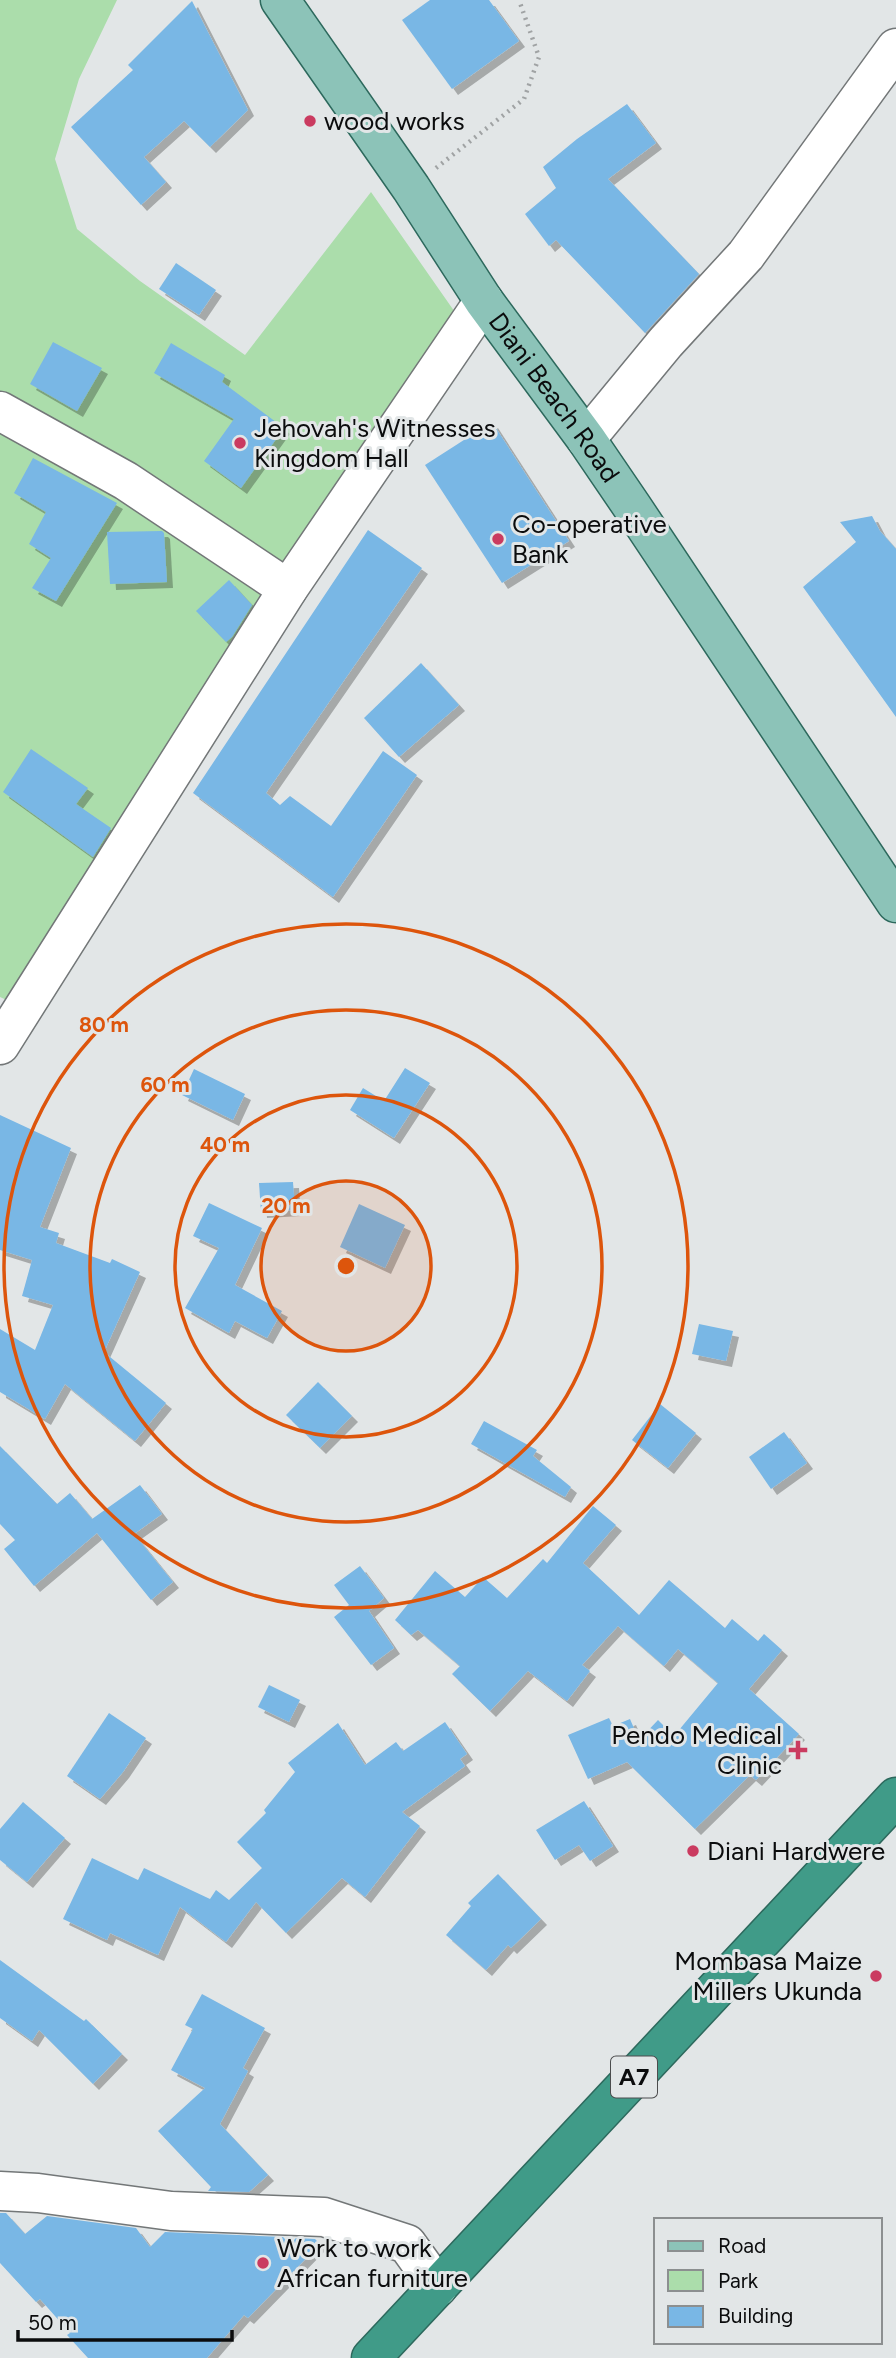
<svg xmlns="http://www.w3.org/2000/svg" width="896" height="2358" font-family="Figtree,sans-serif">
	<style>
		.green { fill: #abddab }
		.building { fill: #79b7e5; filter: url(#shadow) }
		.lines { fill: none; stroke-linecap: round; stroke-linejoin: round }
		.minor-casing { stroke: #737778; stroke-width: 41 }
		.major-casing { stroke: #2d695d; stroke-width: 41 }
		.highway-casing { stroke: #2d695d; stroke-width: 41 }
		.path { stroke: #a0a3a4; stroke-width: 4.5; stroke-dasharray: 2 5; stroke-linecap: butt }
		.minor { stroke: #fff; stroke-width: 38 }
		.major { stroke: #8cc3b8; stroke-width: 38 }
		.highway { stroke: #409b88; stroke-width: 38 }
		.ring { fill: none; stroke: #dd550c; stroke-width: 3.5 }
		.poi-dot { fill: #ca3b60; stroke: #e2e6e7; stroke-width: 2.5 }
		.labels { text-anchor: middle; stroke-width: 6; stroke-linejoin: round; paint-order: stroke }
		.shield { fill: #e2e6e7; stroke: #4c4d4e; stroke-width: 2 }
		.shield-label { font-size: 24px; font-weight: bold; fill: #0b0c0d }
		.poi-label { font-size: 26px; fill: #0b0c0d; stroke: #e2e6e7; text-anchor: start }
		.street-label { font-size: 26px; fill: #0b0c0d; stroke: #e2e6e7 }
		.centre { fill: #dd550c; stroke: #e2e6e7; stroke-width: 3.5 }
		.ring-label { font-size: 21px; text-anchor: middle; font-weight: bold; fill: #dd550c; stroke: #e2e6e7; stroke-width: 6; stroke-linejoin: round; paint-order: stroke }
	</style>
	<defs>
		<filter id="shadow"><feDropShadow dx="6" dy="6" stdDeviation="0" flood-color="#0004"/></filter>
	</defs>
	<rect width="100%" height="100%" fill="#e2e6e7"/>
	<!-- green -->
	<g class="green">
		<polygon points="0,0 117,0 79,79 55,159 77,229 140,281 245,355 371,192 466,328 286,568 0,395"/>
		<polygon points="0,426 121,493 273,596 11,1002 0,997"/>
	</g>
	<!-- building -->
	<g class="building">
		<polygon points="430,0 489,0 519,41 452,89 402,20"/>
		<polygon points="192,1 248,110 210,147 184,121 144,157 166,182 141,205 71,127 133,70 128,65"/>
		<polygon points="627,104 656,143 608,179 699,274 645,333 556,240 549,246 525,214 556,188 543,167 577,139"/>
		<polygon points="176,263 216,290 199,315 159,289"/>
		<polygon points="53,342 102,368 77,411 30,384"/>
		<polygon points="171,343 225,375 222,382 284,428 241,488 204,461 234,419 154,373"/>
		<polygon points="492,422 569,541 502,583 425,465"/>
		<polygon points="33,458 117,503 56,601 32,588 51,558 29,544 46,512 14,493"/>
		<polygon points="872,516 880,531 896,549 896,717 803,587 856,542 840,522"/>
		<polygon points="368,530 422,568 266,793 280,805 290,796 331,826 383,751 417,775 333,897 193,793"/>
		<polygon points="162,531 164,533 167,582 110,584 107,532"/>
		<polygon points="229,580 252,605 232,637 226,642 196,611"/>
		<polygon points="421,663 459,705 399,757 364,718"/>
		<polygon points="31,749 88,788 76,804 111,828 93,857 3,792"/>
		<polygon points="405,1068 430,1083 394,1138 350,1110 363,1088 384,1101"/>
		<polygon points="194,1069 245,1094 233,1120 182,1095"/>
		<polygon points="0,1115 71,1148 40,1227 59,1233 56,1243 110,1263 112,1259 140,1272 104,1352 166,1403 135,1441 65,1384 45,1419 0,1392 0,1329 35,1350 53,1305 22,1296 32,1260 0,1250"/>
		<polygon points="293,1182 295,1210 261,1212 259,1183"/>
		<polygon points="209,1203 262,1228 235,1285 282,1311 267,1338 235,1321 229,1333 185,1308 219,1248 193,1236"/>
		<polygon points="359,1204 405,1225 385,1268 340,1247"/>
		<polygon points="699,1324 733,1331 726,1361 692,1354"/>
		<polygon points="318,1382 352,1416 320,1448 286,1415"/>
		<polygon points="660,1404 696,1433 668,1468 632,1440"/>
		<polygon points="484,1421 537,1450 533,1456 571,1487 565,1497 471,1444"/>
		<polygon points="784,1432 807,1463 771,1489 749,1457"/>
		<polygon points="0,1446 57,1504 70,1493 92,1519 140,1485 162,1514 134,1534 173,1582 151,1600 97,1533 34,1586 4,1549 15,1540 0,1524"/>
		<polygon points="593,1506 616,1525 583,1563 639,1615 669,1580 725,1628 732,1619 758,1641 764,1634 782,1650 749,1689 799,1734 756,1780 750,1775 695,1829 627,1762 588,1779 568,1735 609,1718 613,1726 630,1719 639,1740 658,1720 674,1736 718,1683 678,1649 664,1666 618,1626 582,1665 590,1671 567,1701 528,1671 490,1711 452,1674 460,1666 418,1630 411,1635 395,1620 435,1571 465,1597 483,1577 507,1598 543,1559 547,1563"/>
		<polygon points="360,1566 384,1598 369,1611 394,1648 371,1665 334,1617 349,1605 334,1585"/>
		<polygon points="269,1685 300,1700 289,1722 258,1707"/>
		<polygon points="109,1713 146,1738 123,1772 100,1799 67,1776"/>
		<polygon points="445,1722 467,1754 460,1759 465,1766 402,1812 420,1826 365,1897 342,1878 286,1933 256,1902 226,1942 180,1907 158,1955 110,1933 107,1940 63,1919 92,1858 138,1880 144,1868 210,1899 216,1890 229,1900 262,1868 237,1842 266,1813 264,1810 295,1772 288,1763 338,1723 365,1765 396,1742 403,1751"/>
		<polygon points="584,1801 613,1846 590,1861 579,1845 555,1860 536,1830"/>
		<polygon points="23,1802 65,1838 27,1882 0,1860 0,1829"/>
		<polygon points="498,1874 541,1919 511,1948 508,1945 486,1970 446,1935 471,1906 468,1903"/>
		<polygon points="0,1960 84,2021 86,2019 122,2054 93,2084 39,2030 32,2041 0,2018"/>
		<polygon points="202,1994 265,2028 243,2068 248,2071 220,2124 268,2175 249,2192 208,2191 211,2187 158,2131 205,2088 171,2070 193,2029 185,2025"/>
		<polygon points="0,2213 6,2213 25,2234 47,2216 136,2228 150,2247 165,2232 283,2237 290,2244 296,2238 315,2239 320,2244 248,2318 244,2315 207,2358 88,2358 67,2335 70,2333 40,2299 36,2302 0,2263"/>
	</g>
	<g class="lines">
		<defs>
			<g id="minor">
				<polyline points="0,411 126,481 288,589"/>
				<polyline points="586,439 666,342 746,255 896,48"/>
				<polyline points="0,1045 288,589 484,301"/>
				<polyline points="0,2191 38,2193 171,2211 324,2217 407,2244 438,2287"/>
			</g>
			<g id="major">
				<path id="s1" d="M 280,0 L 411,188 L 484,301 L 586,439 L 633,508 L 896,903"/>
			</g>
			<polyline id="highway" points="371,2358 896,1797"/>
		</defs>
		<!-- minor casing -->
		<use href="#minor" class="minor-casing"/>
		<!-- major casing -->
		<use href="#major" class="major-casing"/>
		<!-- highway casing -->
		<use href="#highway" class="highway-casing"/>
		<!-- path -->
		<polyline class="path" points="436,168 524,99 539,57 519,0"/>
		<!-- minor -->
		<use href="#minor" class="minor"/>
		<!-- major -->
		<use href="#major" class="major"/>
		<!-- highway -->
		<use href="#highway" class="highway"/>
	</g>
	<!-- distance rings -->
	<circle cx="346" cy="1266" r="85" fill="#dd550c" fill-opacity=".12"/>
	<g class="ring">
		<circle cx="346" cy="1266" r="85"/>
		<circle cx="346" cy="1266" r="171"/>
		<circle cx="346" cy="1266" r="256"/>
		<circle cx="346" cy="1266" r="342"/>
	</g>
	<!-- markers -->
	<g class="poi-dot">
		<circle cx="310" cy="121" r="7"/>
		<circle cx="240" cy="443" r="7"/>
		<circle cx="498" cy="539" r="7"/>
		<path d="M794.5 1739.5h7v7h7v7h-7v7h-7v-7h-7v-7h7z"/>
		<circle cx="693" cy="1851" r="7"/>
		<circle cx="876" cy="1976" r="7"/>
		<circle cx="263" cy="2263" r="7"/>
	</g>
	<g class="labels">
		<!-- shield labels -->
		<rect class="shield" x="611" y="2056.5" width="46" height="41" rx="5"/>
		<g class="shield-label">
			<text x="634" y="2085">A7</text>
		</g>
		<!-- poi labels -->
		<g class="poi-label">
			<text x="324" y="130">wood works</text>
			<text x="254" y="437">Jehovah's Witnesses<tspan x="254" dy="30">Kingdom Hall</tspan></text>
			<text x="512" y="533">Co-operative<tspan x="512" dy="30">Bank</tspan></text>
			<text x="782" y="1744" text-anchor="end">Pendo Medical<tspan x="782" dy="30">Clinic</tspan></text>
			<text x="707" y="1860">Diani Hardwere</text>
			<text x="862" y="1970" text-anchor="end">Mombasa Maize<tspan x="862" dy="30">Millers Ukunda</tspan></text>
			<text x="277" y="2257">Work to work<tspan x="277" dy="30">African furniture</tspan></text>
		</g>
		<!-- street labels -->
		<g class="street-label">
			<text dy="9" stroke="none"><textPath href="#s1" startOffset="483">Diani Beach Road</textPath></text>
		</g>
	</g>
	<circle cx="346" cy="1266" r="10" class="centre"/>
	<g class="ring-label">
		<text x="104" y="1032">80 m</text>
		<text x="165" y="1092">60 m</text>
		<text x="225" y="1152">40 m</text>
		<text x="286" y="1213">20 m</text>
	</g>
	<!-- legend -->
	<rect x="654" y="2218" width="228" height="126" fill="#e2e6e7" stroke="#8c8f90" stroke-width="2"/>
	<rect x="668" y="2241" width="35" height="10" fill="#8cc3b8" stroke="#8c8f90" stroke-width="2"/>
	<text x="718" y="2253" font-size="21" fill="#0b0c0d">Road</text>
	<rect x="668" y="2270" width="35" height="21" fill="#abddab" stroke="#8c8f90" stroke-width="2"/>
	<text x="718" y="2288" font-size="21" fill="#0b0c0d">Park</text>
	<rect x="668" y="2306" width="35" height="21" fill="#79b7e5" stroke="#8c8f90" stroke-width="2"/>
	<text x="718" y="2323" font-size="21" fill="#0b0c0d">Building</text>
	<!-- scale -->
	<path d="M18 2330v10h214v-10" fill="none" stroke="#0b0c0d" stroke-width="3.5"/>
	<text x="28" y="2330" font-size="21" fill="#0b0c0d" stroke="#e2e6e7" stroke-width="5" paint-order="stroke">50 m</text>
</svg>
